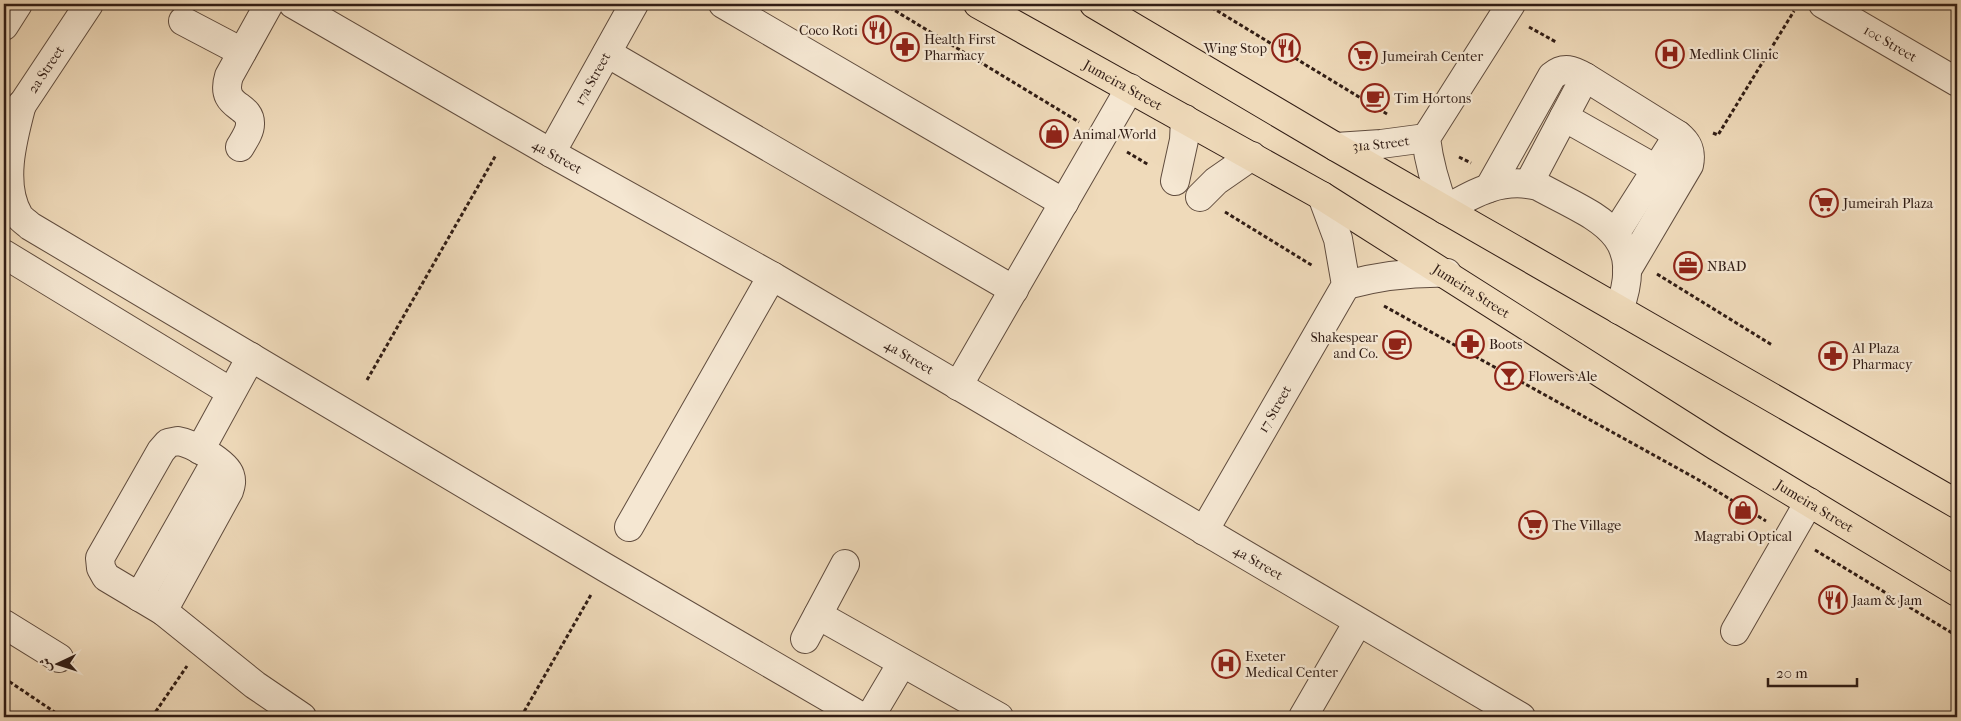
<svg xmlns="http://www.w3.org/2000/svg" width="1961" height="721" font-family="'IM FELL French Canon',Amiri,serif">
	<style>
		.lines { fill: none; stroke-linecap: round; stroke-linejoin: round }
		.minor-casing { stroke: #604c3e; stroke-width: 30 }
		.major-casing { stroke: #311d15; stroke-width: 30 }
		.path { stroke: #311d15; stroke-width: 3; stroke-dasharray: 4 2.5; stroke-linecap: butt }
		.minor { stroke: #f5e7d2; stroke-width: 28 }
		.major { stroke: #efdaba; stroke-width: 28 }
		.labels { text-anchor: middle; stroke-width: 4.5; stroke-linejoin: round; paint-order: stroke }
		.poi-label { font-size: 14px; fill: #311d15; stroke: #f5e7d2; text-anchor: start }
		.street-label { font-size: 14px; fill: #311d15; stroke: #f5e7d2 }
	</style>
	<rect width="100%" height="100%" fill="#efdaba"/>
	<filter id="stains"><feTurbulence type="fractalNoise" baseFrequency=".004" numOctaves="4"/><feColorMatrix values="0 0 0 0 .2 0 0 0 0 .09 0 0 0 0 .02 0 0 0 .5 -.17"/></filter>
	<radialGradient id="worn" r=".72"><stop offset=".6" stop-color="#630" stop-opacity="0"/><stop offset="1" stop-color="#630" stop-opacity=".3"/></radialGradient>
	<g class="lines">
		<defs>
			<g id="minor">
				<path id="s1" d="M 293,4 L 551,153 L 772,276 L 1521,717"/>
				<polyline points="723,4 1064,203"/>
				<path d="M 1511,4 L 1426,138 C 1429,163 1436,187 1445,210 C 1475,192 1503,177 1538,186 C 1596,218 1648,231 1619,310"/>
				<path id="s2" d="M 1823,4 L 1957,82"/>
				<polyline points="183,21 242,52"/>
				<polyline points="4,26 18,4"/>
				<polyline points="607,53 1014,290"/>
				<path d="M 22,104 C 13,138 0,184 19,216 C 22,220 27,223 30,226 L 606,568 L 862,717"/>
				<polyline points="1564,117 1656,169"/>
				<path id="s3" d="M 12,120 L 89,4"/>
				<path d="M 240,147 C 244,140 250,132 250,124 C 251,103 219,109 229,76 L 269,4"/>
				<path id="s4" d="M 1336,147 L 1381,144 L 1426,138"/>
				<path id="s5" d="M 551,153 L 634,4"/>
				<polyline points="1175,181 1184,140 1185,119"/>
				<polyline points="1529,183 1585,77"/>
				<path d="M 1489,188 L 1552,76 C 1564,66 1573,70 1585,77 L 1678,135 C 1688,143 1692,151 1689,165 L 1627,270"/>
				<polyline points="1200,197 1216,181 1252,156"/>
				<polyline points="1615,234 1678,135"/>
				<polyline points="4,254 231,392"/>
				<path d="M 1346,285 C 1380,276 1411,272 1447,273"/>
				<polyline points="958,386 1130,88"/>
				<path d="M 178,441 C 191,443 226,462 230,475 C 232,481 231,485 229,491 L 163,611 L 106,577 L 101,568 L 100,558 L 161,451 L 168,443 Z"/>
				<polyline points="200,450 251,357"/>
				<polyline points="629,527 772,276"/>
				<path id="s6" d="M 1204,531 L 1346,285 L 1338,239 L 1322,196"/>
				<polyline points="139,597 216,461"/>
				<polyline points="163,611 255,685 302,717"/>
				<polyline points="818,615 999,717"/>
				<polyline points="4,624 59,658"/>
				<polyline points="1735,631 1809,502"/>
				<polyline points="805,639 845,564"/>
				<polyline points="870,717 902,663"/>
				<polyline points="1303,717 1358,622"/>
			</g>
			<g id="major">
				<path id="s7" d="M 978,4 L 1322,196 L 1716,446 L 1957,592"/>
				<polyline points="1094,4 1336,147 1957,504"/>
			</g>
		</defs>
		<!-- minor casing -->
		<use href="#minor" class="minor-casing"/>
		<!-- major casing -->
		<use href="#major" class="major-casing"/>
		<!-- path -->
		<g class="path">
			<polyline points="884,4 1079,122"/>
			<polyline points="1206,4 1387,114"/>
			<polyline points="1529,27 1556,42"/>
			<polyline points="1713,133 1718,135 1794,11"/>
			<polyline points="1127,152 1149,165"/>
			<polyline points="1459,157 1471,163"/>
			<polyline points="1225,212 1313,266"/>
			<polyline points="1657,274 1772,345"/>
			<polyline points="1384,306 1697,479 1766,521"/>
			<polyline points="367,380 496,155"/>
			<polyline points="1815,550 1957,636"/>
			<polyline points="4,678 62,717"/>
			<polyline points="152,717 187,666"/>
			<polyline points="521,717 592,593"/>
		</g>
		<!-- minor -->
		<use href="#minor" class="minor"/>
		<!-- major -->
		<use href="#major" class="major"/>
	</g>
	<!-- icons -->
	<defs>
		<symbol id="restaurant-ring" viewBox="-11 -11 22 22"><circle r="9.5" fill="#f5e7d2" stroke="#8f2418" stroke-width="1.5"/><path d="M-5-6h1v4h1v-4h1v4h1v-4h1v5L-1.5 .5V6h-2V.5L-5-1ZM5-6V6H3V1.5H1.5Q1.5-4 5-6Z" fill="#8f2418"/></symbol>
		<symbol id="pharmacy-ring" viewBox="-11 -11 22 22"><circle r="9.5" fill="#f5e7d2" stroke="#8f2418" stroke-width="1.5"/><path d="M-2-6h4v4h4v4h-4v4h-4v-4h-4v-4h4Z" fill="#8f2418"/></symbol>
		<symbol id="hospital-ring" viewBox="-11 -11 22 22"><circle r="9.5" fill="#f5e7d2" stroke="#8f2418" stroke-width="1.5"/><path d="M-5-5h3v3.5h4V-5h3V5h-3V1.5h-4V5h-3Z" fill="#8f2418"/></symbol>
		<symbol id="supermarket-ring" viewBox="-11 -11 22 22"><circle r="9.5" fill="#f5e7d2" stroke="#8f2418" stroke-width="1.5"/><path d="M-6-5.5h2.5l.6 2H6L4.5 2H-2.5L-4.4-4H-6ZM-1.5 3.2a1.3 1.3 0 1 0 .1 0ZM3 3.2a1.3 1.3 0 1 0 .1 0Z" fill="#8f2418"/></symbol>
		<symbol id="cafe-ring" viewBox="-11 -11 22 22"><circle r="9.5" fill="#f5e7d2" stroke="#8f2418" stroke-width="1.5"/><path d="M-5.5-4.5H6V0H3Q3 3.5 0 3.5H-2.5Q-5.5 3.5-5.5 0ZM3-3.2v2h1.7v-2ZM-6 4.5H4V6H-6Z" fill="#8f2418"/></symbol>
		<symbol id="shop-ring" viewBox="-11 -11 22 22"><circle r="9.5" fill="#f5e7d2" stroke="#8f2418" stroke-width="1.5"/><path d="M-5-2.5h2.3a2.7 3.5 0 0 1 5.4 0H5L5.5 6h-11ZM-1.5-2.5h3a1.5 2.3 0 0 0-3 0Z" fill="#8f2418"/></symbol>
		<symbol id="office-ring" viewBox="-11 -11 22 22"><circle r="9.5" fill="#f5e7d2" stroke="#8f2418" stroke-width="1.5"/><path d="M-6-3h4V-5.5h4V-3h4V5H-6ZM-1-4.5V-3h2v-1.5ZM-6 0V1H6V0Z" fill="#8f2418"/></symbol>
		<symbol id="bar-ring" viewBox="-11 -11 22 22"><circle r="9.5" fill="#f5e7d2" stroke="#8f2418" stroke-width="1.5"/><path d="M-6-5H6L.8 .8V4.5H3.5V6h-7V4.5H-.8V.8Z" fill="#8f2418"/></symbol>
	</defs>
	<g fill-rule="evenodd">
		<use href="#restaurant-ring" x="861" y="14" width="32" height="32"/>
		<use href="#pharmacy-ring" x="889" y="31" width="32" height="32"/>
		<use href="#restaurant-ring" x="1270" y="32" width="32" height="32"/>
		<use href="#hospital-ring" x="1654" y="38" width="32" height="32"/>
		<use href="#supermarket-ring" x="1347" y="40" width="32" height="32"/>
		<use href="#cafe-ring" x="1359" y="82" width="32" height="32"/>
		<use href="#shop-ring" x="1038" y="118" width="32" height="32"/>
		<use href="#supermarket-ring" x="1808" y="187" width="32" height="32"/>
		<use href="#office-ring" x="1672" y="250" width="32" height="32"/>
		<use href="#pharmacy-ring" x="1454" y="328" width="32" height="32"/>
		<use href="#cafe-ring" x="1381" y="329" width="32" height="32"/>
		<use href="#pharmacy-ring" x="1817" y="340" width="32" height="32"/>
		<use href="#bar-ring" x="1493" y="360" width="32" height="32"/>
		<use href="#shop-ring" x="1727" y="494" width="32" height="32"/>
		<use href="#supermarket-ring" x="1517" y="509" width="32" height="32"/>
		<use href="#restaurant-ring" x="1817" y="584" width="32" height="32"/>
		<use href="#hospital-ring" x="1210" y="648" width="32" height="32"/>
	</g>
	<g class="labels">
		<!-- poi labels -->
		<g class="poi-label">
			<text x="858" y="35" text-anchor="end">Coco Roti</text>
			<text x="924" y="44">Health First<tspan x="924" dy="16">Pharmacy</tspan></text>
			<text x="1267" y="53" text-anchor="end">Wing Stop</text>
			<text x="1689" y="59">Medlink Clinic</text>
			<text x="1382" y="61">Jumeirah Center</text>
			<text x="1394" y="103">Tim Hortons</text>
			<text x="1073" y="139">Animal World</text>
			<text x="1843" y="208">Jumeirah Plaza</text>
			<text x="1707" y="271">NBAD</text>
			<text x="1378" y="342" text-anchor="end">Shakespear<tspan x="1378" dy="16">and Co.</tspan></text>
			<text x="1489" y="349">Boots</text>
			<text x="1852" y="353">Al Plaza<tspan x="1852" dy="16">Pharmacy</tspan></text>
			<text x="1528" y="381">Flowers Ale</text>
			<text x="1552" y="530">The Village</text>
			<text x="1743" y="541" text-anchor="middle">Magrabi Optical</text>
			<text x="1852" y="605">Jaam &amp; Jam</text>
			<text x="1245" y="661">Exeter<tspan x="1245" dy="16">Medical Center</tspan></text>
		</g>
		<!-- street labels -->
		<g class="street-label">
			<text dy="5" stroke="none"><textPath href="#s2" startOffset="78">10c Street</textPath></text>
			<text dy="5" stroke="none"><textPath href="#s3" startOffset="61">2a Street</textPath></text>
			<text dy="5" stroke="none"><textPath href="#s5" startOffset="85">17a Street</textPath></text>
			<text dy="5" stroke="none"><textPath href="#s7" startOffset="166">Jumeira Street</textPath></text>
			<text dy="5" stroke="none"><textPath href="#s4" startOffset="45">31a Street</textPath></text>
			<text dy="5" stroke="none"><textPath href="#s1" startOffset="305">4a Street</textPath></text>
			<text dy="5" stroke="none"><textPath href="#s7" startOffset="571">Jumeira Street</textPath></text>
			<text dy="5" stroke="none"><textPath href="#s1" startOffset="710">4a Street</textPath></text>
			<text dy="5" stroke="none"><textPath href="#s6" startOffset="141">17 Street</textPath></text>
			<text dy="5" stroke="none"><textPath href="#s7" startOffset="976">Jumeira Street</textPath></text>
			<text dy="5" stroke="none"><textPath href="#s1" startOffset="1115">4a Street</textPath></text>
		</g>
	</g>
	<!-- margin -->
	<rect width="1961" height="721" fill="none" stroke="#efdaba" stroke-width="20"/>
	<rect x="5" y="5" width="1951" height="711" fill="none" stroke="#311d15" stroke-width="2.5"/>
	<rect x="10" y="10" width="1941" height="701" fill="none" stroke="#311d15"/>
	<!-- north arrow -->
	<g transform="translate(58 664) rotate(266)" stroke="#f5e7d2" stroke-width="4" paint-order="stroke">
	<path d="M0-4L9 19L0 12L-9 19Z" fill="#311d15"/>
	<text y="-8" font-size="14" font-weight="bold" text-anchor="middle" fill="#311d15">ش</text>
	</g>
	<!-- scale -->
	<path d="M1768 678v8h89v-8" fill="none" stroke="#311d15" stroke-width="2.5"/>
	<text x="1776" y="678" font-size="15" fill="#311d15" stroke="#f5e7d2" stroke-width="4" paint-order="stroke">20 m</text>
	<rect width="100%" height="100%" filter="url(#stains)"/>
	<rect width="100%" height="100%" fill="url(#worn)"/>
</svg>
